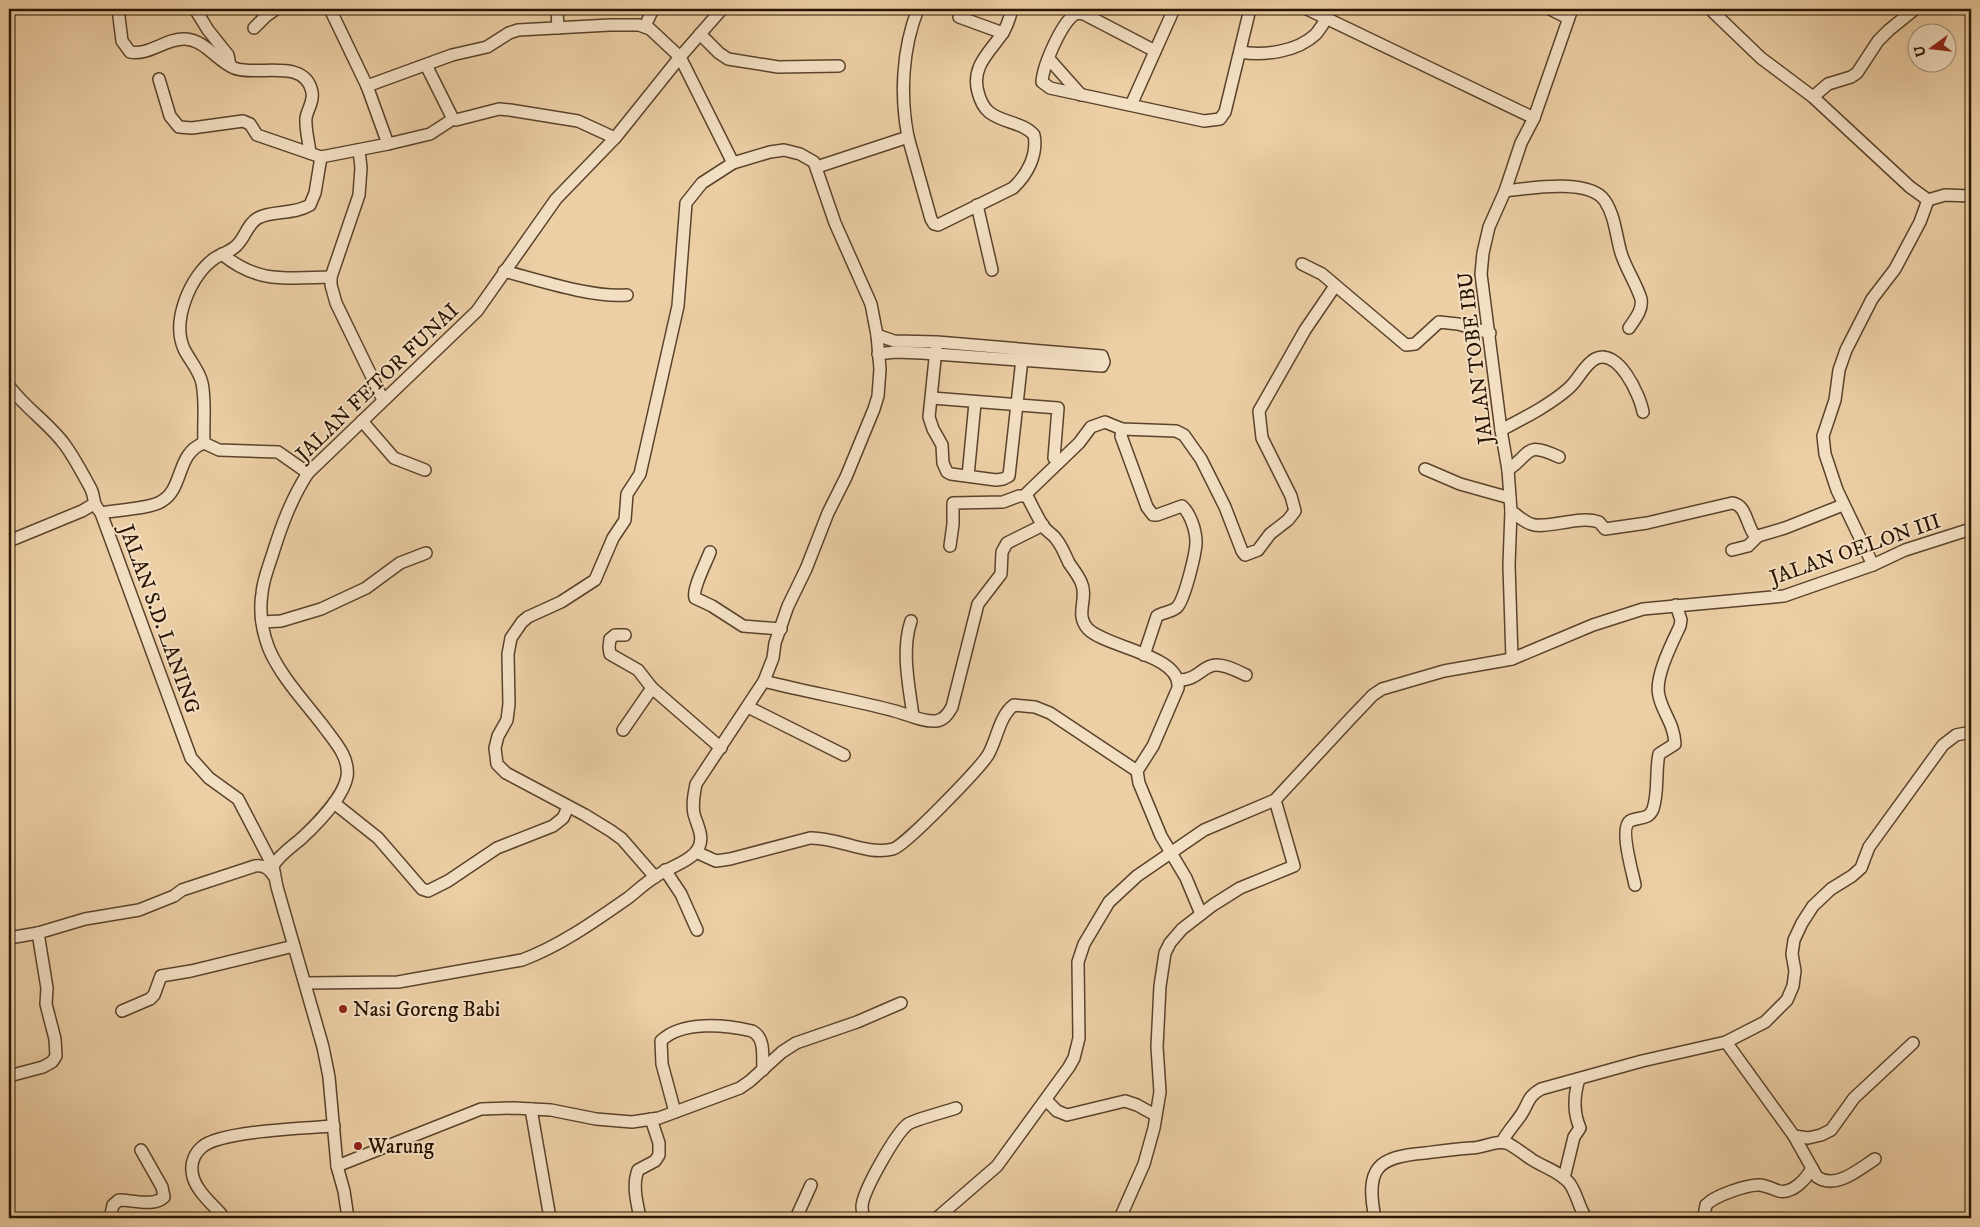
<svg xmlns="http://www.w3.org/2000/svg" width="1980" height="1227" font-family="'IM FELL DW Pica',serif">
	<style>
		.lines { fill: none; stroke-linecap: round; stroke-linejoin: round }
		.minor-casing { stroke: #5a432b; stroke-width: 14 }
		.minor { stroke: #f3e0c4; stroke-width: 11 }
		.poi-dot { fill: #8f2418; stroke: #f3e0c4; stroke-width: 2 }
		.labels { text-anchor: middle; stroke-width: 4; stroke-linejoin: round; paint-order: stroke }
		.street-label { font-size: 21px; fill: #291402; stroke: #f3e0c4 }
		.poi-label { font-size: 21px; fill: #291402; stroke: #f3e0c4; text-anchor: start }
	</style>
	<rect width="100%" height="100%" fill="#edcfa5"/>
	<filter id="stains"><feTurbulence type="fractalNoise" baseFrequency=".004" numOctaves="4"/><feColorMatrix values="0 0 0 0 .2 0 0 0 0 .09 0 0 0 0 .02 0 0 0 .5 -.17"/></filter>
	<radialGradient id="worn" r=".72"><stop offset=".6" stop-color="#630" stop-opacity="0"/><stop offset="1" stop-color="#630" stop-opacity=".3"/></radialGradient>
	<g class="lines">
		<defs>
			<g id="minor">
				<path d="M 118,9 L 122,41 L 130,52 C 149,56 166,38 185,39 C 205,40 217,61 234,68 C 257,77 305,57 312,92 C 314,102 307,110 306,118 C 305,129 309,142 310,153"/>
				<polyline points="195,9 208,30 228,55 230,65"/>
				<polyline points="557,9 558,28"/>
				<polyline points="1307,9 1534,118"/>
				<polyline points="1550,9 1568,18"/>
				<polyline points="1710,9 1761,58 1813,97 1910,187 1928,200"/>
				<polyline points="959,17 1003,33"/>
				<polyline points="645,26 653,9"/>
				<polyline points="254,28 266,16 276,9"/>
				<polyline points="700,34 719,53 728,59 778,67 839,66"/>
				<path d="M 1155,51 L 1084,14 L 1077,13 C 1062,20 1043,66 1042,82 L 1050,88 L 1204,121 L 1220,119 L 1225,112 L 1250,9"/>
				<path d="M 1240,52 C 1264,56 1297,52 1316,34 C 1320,29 1324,23 1327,17"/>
				<polyline points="1049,59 1081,95"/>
				<polyline points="426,65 453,119 456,120 499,109 510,110 578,121 615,138"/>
				<polyline points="159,79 170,116 179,127 192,128 243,121 250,124 257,135 321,157 388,144 367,86"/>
				<polyline points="1813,97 1828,84 1851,77 1857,73 1878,41 1889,30 1915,9"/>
				<polyline points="1131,105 1174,9"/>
				<path d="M 908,137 C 900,96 902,49 918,9"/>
				<polyline points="388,144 430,134 453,119"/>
				<polyline points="359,150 361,168 359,195 331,277 331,285 336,303 383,400"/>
				<path d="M 817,167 L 908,137 L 931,219 L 934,224 L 938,225 L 1013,188 C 1027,175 1038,155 1034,135 C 1023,122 1002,123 989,112 C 983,107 980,100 978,92 C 971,67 989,53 1002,34 C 1007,27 1010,17 1012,9"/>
				<path d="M 1505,191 C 1530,188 1590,178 1605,201 C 1615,216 1616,236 1621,253 C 1626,269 1636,283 1641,299 C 1643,310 1635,319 1629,328"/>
				<polyline points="977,205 992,270"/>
				<path d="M 222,254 C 258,284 287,278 331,277"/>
				<polyline points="1302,264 1322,274 1406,345 1415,344 1439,322 1458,324 1490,333"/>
				<path d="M 504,271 C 538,280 593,298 627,295"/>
				<polyline points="877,335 894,341 937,342 1102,356 1104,362 1102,366 922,353 895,352 878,354"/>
				<polyline points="936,349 929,417 933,429 942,445 943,463 947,472 951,474 996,480 1003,479 1009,476 1022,359"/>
				<path d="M 9,386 C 25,408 49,423 65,445 C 75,459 83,474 91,489 C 96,500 91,501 101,513 L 191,758 L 209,778 L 238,799 L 273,866"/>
				<polyline points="932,398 1058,408 1054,458"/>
				<polyline points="362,421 394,458 425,470"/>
				<path d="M 1122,429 L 1121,436 L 1147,507 L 1153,515 L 1157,515 L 1182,506 C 1190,513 1196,530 1196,542 C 1196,553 1185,597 1178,606 C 1174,612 1163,612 1157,616 L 1144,655"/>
				<path d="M 1501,430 C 1524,418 1550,405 1569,388 C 1579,379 1584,365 1595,359 C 1618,347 1640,395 1643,412"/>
				<polyline points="1425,469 1460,484 1510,498"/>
				<path d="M 1508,470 C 1532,453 1525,441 1559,457"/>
				<path d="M 308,473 L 278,452 L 219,450 L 204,443 C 203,423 206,402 202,383 C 199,370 190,361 184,349 C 171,320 191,275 215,258 C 222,254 229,252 235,247 C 245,239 247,224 258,218 C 272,210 293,215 310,205 L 315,193 L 321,157"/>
				<polyline points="968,476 975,403"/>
				<polyline points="1027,496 1027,493 1079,443 1091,427 1105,422 1122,429 1176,431 1184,435 1201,459 1225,507 1242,551 1245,555 1258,550 1270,534 1288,520 1295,511 1291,496 1262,438 1259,411 1305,330 1335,286"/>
				<path d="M 1027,496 C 1032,506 1037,516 1043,526 C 1047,532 1053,534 1056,539 C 1062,546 1065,555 1069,563 C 1073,569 1078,575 1081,582 C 1089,598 1074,614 1088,629 C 1107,648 1182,655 1178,688 L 1153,746 L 1137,771 L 1139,783 L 1161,836 L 1186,878 L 1201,914"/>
				<path d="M 1511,511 C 1517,515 1524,522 1531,524 C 1545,530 1579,515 1599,522 L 1605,529 L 1647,523 L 1732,503 C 1747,505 1746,525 1755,536 L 1758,536 L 1785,528 L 1843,505"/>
				<path d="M 101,513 C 116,510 151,509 162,501 C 184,488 176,453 204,443"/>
				<polyline points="9,541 82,511 94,504"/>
				<polyline points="950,546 953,524 953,503 1003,502 1019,496 1027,496"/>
				<polyline points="1732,550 1748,546 1758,536"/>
				<path d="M 710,552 C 706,563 692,589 695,598 L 712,606 L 743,626 L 781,629"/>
				<polyline points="1873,565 1837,490 1825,454 1823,436 1835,400 1839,370 1846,350 1872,299 1895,269 1920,222 1928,200 1945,195 1971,196"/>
				<path d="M 911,621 C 901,651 909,685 913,716"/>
				<polyline points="262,622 281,621 321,609 366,588 400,563 426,553"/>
				<polyline points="625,635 615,635 610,639 609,647 610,654 638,670 652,688"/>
				<polyline points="1512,659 1509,565 1511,511 1508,470 1501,430 1481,274 1483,253 1489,227 1505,191 1521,143 1534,118 1572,9"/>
				<path d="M 1179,680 C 1198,680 1202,666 1215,665 C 1225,664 1237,671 1246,675"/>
				<path d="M 764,681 C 806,692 849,699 891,710 C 905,713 921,722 936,721 C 944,720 948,714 952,707 L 978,604 L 1001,574 L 1002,552 L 1007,543 L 1043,525"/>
				<polyline points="748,707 844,755"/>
				<polyline points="623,730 652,688 721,748"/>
				<polyline points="334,803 378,838 422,889 428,891 448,881 497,848 553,826 563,818 568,807"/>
				<path d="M 696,852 L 716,861 L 730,859 L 810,838 C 838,837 866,856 893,849 C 905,846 979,769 988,755 C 997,740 999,716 1014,705 L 1035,707 L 1050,713 L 1137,771"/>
				<polyline points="665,870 681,894 697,930"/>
				<polyline points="655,877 622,839 611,831 585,815 506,773 497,764 495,748 498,736 507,720 509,704 508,654 511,638 522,622 528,617 561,602 595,580 613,538 625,520 627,494 640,474 678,306 686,203 702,183 733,163"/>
				<path d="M 1635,885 C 1633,874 1619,828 1630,821 C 1639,816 1648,821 1653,809 C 1659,791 1655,772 1659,754 L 1675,744 C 1674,723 1663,714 1659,696 C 1654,678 1672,643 1680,626 L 1681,620 L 1676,605"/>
				<path d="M 9,938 L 38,933 L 85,919 L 139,910 L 174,896 L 182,890 L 255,866 C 265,865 269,869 274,876"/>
				<path d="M 306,983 L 398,982 L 522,960 C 560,946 595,921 628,898 C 637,891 645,883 655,877 C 667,868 693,861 699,847 C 704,836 697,825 694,814 C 692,804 694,794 696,784 L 764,681 L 773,658 L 775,643 L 788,606 L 806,569 L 828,513 L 846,477 L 874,409 L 878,396 L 880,369 L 877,335 L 871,304 L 835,223 L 814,162 L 800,154 L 784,150 L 770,152 L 733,163 L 680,57 L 650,29 L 639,25 L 610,25 L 518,30 L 509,33 L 487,47 L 452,55 L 367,86 L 330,9"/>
				<polyline points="122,1011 150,999 154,995 161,976 191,971 294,946"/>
				<polyline points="9,1076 43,1067 52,1062 56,1056 55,1039 46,1004 47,988 38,933"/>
				<polyline points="1046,1100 1057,1111 1067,1115 1125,1101 1137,1105 1155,1115"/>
				<polyline points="531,1109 550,1218"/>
				<path d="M 675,1112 L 662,1064 L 661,1041 C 682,1020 726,1025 752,1031 C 766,1038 762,1057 763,1070"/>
				<polyline points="1794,1136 1808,1138 1821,1135 1831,1130 1854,1098 1913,1043"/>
				<path d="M 1502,1142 C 1507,1132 1515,1124 1521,1115 C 1529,1103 1527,1097 1541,1089 L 1642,1061 L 1726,1042"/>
				<path d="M 1875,1159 C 1859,1169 1836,1190 1817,1177 L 1794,1136 L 1726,1042 L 1765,1022 L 1787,1000 L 1793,986 L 1795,971 L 1792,954 L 1794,940 L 1802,923 L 1813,906 L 1831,889 L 1852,876 L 1861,868 L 1869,847 L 1943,745 L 1956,735 L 1971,732"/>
				<polyline points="337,1166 481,1109 514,1108 551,1110 596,1119 632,1122 659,1118 740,1088 750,1081 782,1052 796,1043 857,1022 901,1003"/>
				<path d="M 1564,1178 L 1574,1137 L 1580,1128 C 1573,1112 1574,1095 1579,1079"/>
				<path d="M 1704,1216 L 1706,1205 C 1714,1196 1748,1184 1760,1185 C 1767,1186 1773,1189 1779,1191 C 1793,1194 1806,1179 1812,1168"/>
				<path d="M 110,1218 L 113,1205 L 119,1200 C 133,1200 154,1207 164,1197 L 162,1187 L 141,1150"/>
				<path d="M 222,1218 L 221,1214 C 210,1202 193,1188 192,1171 C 191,1162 195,1153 202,1147 C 220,1131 307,1128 334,1126"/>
				<path d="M 348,1218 L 344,1191 L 337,1166 L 329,1077 L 323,1047 L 277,887 L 273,866 C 280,854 292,847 303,837 C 318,823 343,797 347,777 C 350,757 334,741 324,727 C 305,702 281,677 269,649 C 262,631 259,612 262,593 C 263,581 268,568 272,556 C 281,527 291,499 308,473 L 477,311 L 556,199 L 615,138 L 680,57 L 722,9"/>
				<path d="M 640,1218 C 637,1202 632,1186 638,1170 L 655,1161 L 659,1155 L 659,1143 L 651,1119"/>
				<polyline points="796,1218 811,1185"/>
				<path d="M 864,1218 C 863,1215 862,1211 862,1207 C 862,1192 896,1133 908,1124 C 916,1119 945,1112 956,1108"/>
				<polyline points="937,1218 997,1166 1069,1067 1074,1058 1079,1038 1078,962 1084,944 1109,902 1137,876 1204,830 1275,800 1351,718 1373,695 1382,689 1444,671 1512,659 1593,625 1643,609 1784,596 1873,565 1905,550 1971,529"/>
				<polyline points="1120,1218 1144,1164 1154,1128 1160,1092 1157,1047 1160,986 1165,953 1170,943 1182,929 1213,905 1240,888 1294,866 1275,800"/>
				<path d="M 1375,1218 C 1365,1168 1377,1157 1425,1153 C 1441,1151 1456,1149 1471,1148 C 1484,1148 1496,1139 1509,1144 C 1516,1148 1524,1154 1531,1159 C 1543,1167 1561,1172 1570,1184 C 1577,1194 1579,1208 1586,1218"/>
			</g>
		</defs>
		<!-- minor casing -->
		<use href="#minor" class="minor-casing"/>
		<!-- minor -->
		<use href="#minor" class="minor"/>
	</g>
	<!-- markers -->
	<g class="poi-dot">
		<circle cx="343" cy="1009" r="5"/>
		<circle cx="358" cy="1146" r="5"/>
	</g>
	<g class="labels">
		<!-- street labels -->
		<g class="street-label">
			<text transform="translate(1475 358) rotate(-97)" y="7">JALAN TOBE IBU</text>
			<text transform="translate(377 382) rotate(-44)" y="7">JALAN FETOR FUNAI</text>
			<text transform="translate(1855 549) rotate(-19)" y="7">JALAN OELON III</text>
			<text transform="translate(160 619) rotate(70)" y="7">JALAN S.D. LANING</text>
		</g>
		<!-- poi labels -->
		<g class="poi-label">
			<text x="353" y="1016">Nasi Goreng Babi</text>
			<text x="368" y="1153">Warung</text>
		</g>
	</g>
	<!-- margin -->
	<rect width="1980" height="1227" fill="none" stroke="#edcfa5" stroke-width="30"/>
	<rect x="10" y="10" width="1960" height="1207" fill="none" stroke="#291402" stroke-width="2.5"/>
	<rect x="15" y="15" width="1950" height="1197" fill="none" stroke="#291402"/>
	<!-- north arrow -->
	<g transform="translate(1932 48) rotate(255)"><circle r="24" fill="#f3e0c4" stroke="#a28e76"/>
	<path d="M0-4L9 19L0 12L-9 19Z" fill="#8f2418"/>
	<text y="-8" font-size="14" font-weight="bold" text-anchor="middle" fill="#291402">U</text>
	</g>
	<rect width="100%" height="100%" filter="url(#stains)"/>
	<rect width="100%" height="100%" fill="url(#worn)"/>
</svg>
